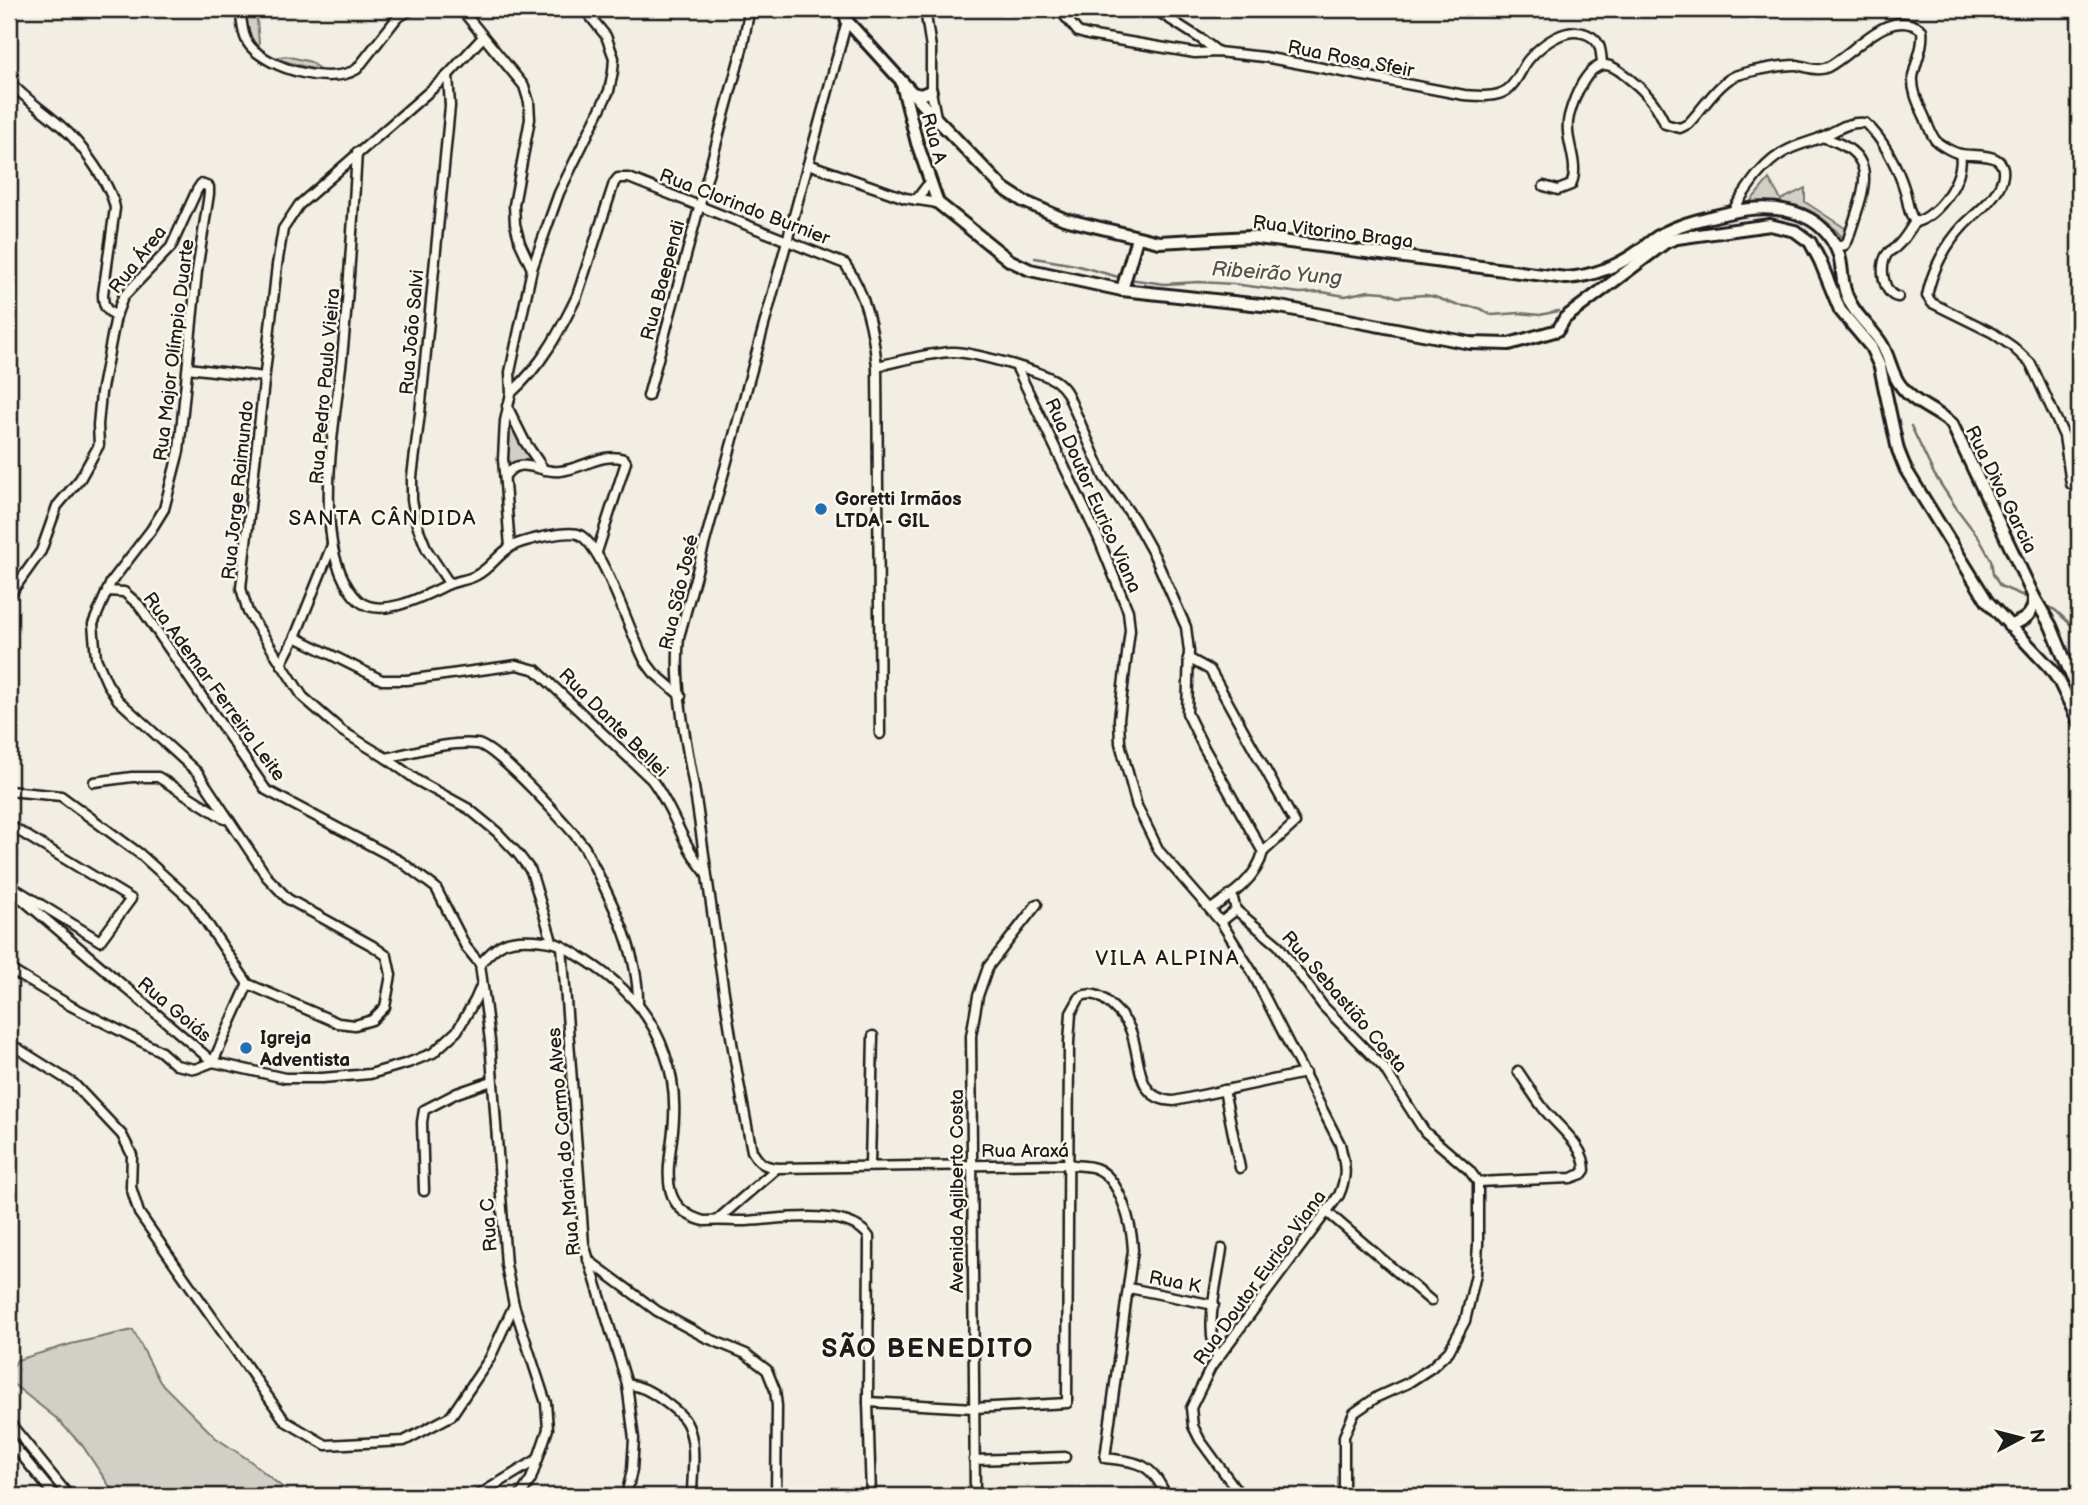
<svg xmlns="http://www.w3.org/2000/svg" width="2088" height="1505" font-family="'Balsamiq Sans',sans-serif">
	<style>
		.green { fill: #d2cfc6; stroke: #777671; stroke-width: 2 }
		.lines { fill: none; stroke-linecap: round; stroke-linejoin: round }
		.stream { stroke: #716f6b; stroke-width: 2.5 }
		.street-casing { stroke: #1c1c1c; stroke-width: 13 }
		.secondary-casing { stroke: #1c1c1c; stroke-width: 16 }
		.street { stroke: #fbf7ec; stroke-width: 8 }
		.secondary { stroke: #fbf7ec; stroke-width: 10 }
		.poi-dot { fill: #1f6fb2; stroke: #fbf7ec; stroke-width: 2.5 }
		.labels { text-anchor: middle; stroke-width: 5; stroke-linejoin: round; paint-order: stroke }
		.street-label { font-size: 19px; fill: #1c1c1c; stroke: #fbf7ec }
		.poi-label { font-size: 19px; font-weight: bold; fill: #1c1c1c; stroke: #fbf7ec; text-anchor: start }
		.water-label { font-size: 21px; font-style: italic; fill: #545351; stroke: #fbf7ec }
		.neighbourhood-label { font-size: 21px; letter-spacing: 2px; fill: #1c1c1c; stroke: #fbf7ec }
		.district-label { font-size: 26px; font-weight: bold; letter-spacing: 2px; fill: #1c1c1c; stroke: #fbf7ec }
	</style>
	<rect width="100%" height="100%" fill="#f2eee4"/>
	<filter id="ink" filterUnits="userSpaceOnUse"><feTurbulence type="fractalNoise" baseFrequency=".0143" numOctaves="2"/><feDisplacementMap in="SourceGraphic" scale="14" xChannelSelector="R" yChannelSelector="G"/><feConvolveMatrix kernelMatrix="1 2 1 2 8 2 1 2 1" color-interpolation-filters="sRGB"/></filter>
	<g filter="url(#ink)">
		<!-- green -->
		<g class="green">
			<polygon points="240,9 256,9 260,54 250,46"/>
			<polygon points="286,56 311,62 321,71 273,58"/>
			<path d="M 1769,179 L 1781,200 L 1805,188 L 1805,202 L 1848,230 L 1843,238 C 1813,204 1794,200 1750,205 L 1749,203 Z"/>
			<polygon points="509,417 534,461 534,464 515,464 506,466"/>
			<polygon points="133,1330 160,1382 216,1438 249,1460 293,1496 116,1496 82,1445 56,1418 9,1381 9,1373 17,1360 71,1344"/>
		</g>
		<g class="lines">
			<!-- stream -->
			<g class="stream">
				<polyline points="1035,258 1075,265 1122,278"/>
				<polyline points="1129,279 1164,284 1199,282 1233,284 1300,293 1322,292 1345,296 1369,291 1384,292 1397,297 1425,295 1435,297 1456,305 1479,308 1492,315 1519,313 1540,315 1558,311"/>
				<polyline points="1911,426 1934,474 1957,509 1979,538 1991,560 1993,574 2000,586 2031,599"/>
				<polyline points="2043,605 2055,610 2079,632"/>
			</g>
			<defs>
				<g id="street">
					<path d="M 240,9 C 242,21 242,36 250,46 C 270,69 330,86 357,69 L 397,18 L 412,9"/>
					<polyline points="461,9 524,86 529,102 530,119 514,205 515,224 520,243 532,269"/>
					<polyline points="925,9 931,48 931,91 936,117"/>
					<path d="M 1059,9 L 1078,32 L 1088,35 L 1195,53 L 1218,52 L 1264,57 L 1464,95 C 1478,96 1496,98 1507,90 C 1518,82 1521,68 1529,59 C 1542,44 1566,26 1586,34 C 1601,40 1601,50 1602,64"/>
					<polyline points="1154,9 1201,39 1218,52"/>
					<path d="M 847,21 L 679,637 C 673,693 690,757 698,812 C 714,925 729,1039 752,1151 C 759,1163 763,1166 777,1168 L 1067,1164 C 1076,1166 1087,1165 1095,1168 C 1121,1177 1132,1227 1133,1250 L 1105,1458 C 1139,1462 1152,1463 1166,1496"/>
					<polyline points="483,37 448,75 299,205 283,229 277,265 241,588 248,612 303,697 342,731 386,758 418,781 469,809 497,832 518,854 531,871 552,941"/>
					<polyline points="448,75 450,106 420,413 412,477 412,500 417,525 427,550 449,583"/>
					<path d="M 9,81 C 26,100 43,110 62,127 C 80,142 111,185 115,208 L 103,294 C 103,305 105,310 116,316"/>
					<path d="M 1821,137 C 1887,154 1861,194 1848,240 L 1845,245 L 1836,247"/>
					<path d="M 357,152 C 353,221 349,289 342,358 C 335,417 323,484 332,543 C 335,561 344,587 358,600 C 380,620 424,596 447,585 C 456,580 467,581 477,575 C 490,568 497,556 509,548 C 519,541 569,529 580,535 C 605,550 629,632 645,661 L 654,673 L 681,696"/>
					<polyline points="808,164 905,198 938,203"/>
					<path d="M 1544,186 L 1558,190 L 1571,185 C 1581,163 1563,140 1569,116 C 1573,101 1588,58 1610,66 C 1617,68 1626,76 1632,81 C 1647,93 1658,106 1665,124 L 1680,128 L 1688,124 C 1702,110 1716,86 1733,77 C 1743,72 1786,64 1797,65 C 1808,67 1817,72 1828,67 C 1854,54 1889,5 1922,30 C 1924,47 1916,60 1913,77 C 1912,92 1919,105 1925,118 C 1928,125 1931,136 1937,142 C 1942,146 1954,153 1961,154 C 1976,157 2010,150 2002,180 C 1996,199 1977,212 1964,225 C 1946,244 1932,270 1927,296 L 1932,303 L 1993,333 L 2013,347 L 2031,364 L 2064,436 L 2071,484 L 2079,489"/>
					<polyline points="916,200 929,183"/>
					<path d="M 1732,212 C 1747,188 1763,161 1790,149 C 1800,144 1810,142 1820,138 C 1837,131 1846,121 1865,123 C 1883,138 1898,168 1905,191 C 1908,202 1908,213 1915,222"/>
					<path d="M 1915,222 C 1937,218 1966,177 1960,154"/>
					<path d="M 1898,297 C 1883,295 1878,264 1888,253 C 1890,250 1895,249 1897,246 C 1904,240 1909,230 1915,222"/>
					<path d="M 877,366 C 901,361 927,353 952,352 C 969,351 1041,371 1056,381 C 1060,384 1064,388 1067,393 L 1104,477 L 1134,519 L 1154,555 L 1186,627 L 1189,651 L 1187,713 L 1203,746 L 1263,852 C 1257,878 1232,895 1211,909"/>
					<path d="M 1016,366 L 1098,537 L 1128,611 L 1130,630 L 1119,719 L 1120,743 L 1137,806 L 1159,851 L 1221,922 L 1251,970 L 1340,1144 C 1345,1165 1348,1175 1339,1195 L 1211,1367 L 1191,1408 L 1193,1426 L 1200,1440 L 1241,1496"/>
					<polyline points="188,368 264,377"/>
					<path d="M 511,393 C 542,365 559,333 577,296 L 614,183 L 618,178 L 629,178 L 845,264 C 866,294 873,330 877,366 L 880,734"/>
					<polyline points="648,396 742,49 748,18 747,9"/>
					<polyline points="507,406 525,442 544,470"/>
					<path d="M 505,476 C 520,454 540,474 560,471 C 582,469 602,452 624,459 L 626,462 L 597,552"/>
					<polyline points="510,547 503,459 505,421 511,393 510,372 532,269 559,193 609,91 613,71 614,58 606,36 584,9"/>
					<polyline points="107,591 124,592 139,605 266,790 400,861 436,888 466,947 480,964"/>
					<polyline points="9,596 41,551 57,506 80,479 99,445 98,425 101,393 116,316 123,297 171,247 197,190 201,184 209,187 209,194 197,271 179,451 164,509 151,530 111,582 93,624 96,658 107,683 118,700 198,773 267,877 288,899 373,946 387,956 391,975 385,1007 372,1020 355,1025 338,1023 248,984 192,901 140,854 61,796 9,791"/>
					<path d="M 295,637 L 382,680 L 407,680 L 517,665 L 536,670 L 651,779 C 675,810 680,842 706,873"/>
					<polyline points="1188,658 1210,670 1295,823 1263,852"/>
					<polyline points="281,664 295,637 332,545"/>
					<path d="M 386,758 C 415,752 448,741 477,744 C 495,745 573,830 585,848 C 609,897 639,949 638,1004"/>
					<polyline points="94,782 132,777 158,777 225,819"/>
					<polyline points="9,825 131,899 100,941 14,888"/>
					<polyline points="9,888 213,1062 285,1078 322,1078 370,1074 408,1063 433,1053 457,1031 475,1000 481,986"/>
					<polyline points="1232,895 1236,910 1278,945 1323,1006 1384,1068 1425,1132 1469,1170 1478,1182 1478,1244 1476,1274 1465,1321 1449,1351 1431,1368 1408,1383 1377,1397 1354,1413 1344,1436 1344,1496"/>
					<polyline points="1221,922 1236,910"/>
					<polyline points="562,946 584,1244 627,1384 634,1439 632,1470 626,1496"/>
					<polyline points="9,969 71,1006 160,1051 176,1065 195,1069 213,1062"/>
					<polyline points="9,1043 74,1084 122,1135 132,1155 131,1187 139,1213 285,1421 326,1445 404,1441 451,1416 490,1358 514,1305"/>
					<polyline points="213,1062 248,984"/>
					<polyline points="1224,1090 1240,1168"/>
					<polyline points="870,1165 873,1036"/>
					<path d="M 1478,1182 L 1571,1178 L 1582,1174 L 1585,1170 C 1585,1145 1557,1126 1543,1108 C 1534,1096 1526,1083 1518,1071"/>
					<polyline points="424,1191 422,1122 424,1110 457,1093 492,1081"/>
					<polyline points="1326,1211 1431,1301"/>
					<polyline points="717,1220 777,1168"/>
					<polyline points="588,1260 657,1311 705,1337 746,1354 767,1370 775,1390 777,1406 776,1496"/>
					<polyline points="1129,1288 1214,1305"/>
					<path d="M 1218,1358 C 1203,1330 1218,1280 1222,1249"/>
					<path d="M 627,1384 C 641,1386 650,1391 661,1399 C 670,1406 684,1415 688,1426 C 697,1446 692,1475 692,1496"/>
					<path d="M 868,1402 L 974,1408 L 1067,1403 L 1069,1042 L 1071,1013 L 1080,997 C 1089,992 1097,994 1105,1000 C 1115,1008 1125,1018 1130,1029 C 1142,1057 1133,1100 1174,1101 L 1305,1073"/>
					<polyline points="9,1422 69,1496"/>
					<polyline points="9,1440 55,1496"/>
					<polyline points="974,1460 1065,1457"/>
					<polyline points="477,1496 538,1459"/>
					<path d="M 520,1496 L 531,1479 L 548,1429 L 546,1403 L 514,1305 L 506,1265 L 490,1041 L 480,964 C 498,943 507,938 535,940 C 544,941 552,941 560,945 C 606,970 648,1002 665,1054 C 672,1073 675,1096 674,1117 C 673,1157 651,1207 704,1221 C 717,1220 730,1221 743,1221 C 776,1220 849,1206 869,1237 L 868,1402 L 871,1496"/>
					<polyline points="975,1496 971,1036 978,996 988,967 1037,904"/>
				</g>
				<g id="secondary">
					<path d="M 843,9 L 847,21 L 927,109 L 1003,188 L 1023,201 L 1064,219 L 1159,242 L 1250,237 L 1566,278 C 1594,276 1617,267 1640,250 C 1648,244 1656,236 1666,232 C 1686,222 1710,217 1732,212 C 1774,203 1823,209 1839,255 C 1843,268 1841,283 1847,296 C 1854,315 1871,327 1881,343 C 1890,357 1891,374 1901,386 C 1914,404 1936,410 1952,424 L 2034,597 L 2051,626 L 2079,694"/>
					<polyline points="902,84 917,143 938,203 1009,260 1030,270 1122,290 1280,307 1470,343 1509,344 1558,330 1565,318 1666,242 1677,238 1770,225 1795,231 1810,242 1820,261 1840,310 1871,347 1880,367 1898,450 1906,470 1987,601 2050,668 2059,681 2079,722"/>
					<polyline points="912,93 921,95 931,91"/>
					<polyline points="1122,290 1137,238"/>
					<path d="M 2009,626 C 2025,620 2034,615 2034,597"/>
				</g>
			</defs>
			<!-- street casing -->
			<use href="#street" class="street-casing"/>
			<!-- secondary casing -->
			<use href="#secondary" class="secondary-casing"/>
			<!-- street -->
			<use href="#street" class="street"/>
			<!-- secondary -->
			<use href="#secondary" class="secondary"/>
		</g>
	</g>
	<!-- markers -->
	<g class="poi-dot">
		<circle cx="821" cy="509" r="7"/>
		<circle cx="246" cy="1048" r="7"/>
	</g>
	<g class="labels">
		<!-- street labels -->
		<g class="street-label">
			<text transform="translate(1351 58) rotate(11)" y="7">Rua Rosa Sfeir</text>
			<text transform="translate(935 138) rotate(75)" y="7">Rua A</text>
			<text transform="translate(745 206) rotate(21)" y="7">Rua Clorindo Burnier</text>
			<text transform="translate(1333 231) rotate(7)" y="7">Rua Vitorino Braga</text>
			<text transform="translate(137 259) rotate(-52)" y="7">Rua Área</text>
			<text transform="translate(662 280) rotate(-75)" y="7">Rua Baependi</text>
			<text transform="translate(411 332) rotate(-85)" y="7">Rua João Salvi</text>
			<text transform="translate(173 350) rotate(-83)" y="7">Rua Major Olímpio Duarte</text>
			<text transform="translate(324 386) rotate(-85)" y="7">Rua Pedro Paulo Vieira</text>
			<text transform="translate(2002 489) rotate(64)" y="7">Rua Diva Garcia</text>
			<text transform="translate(237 490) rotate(-84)" y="7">Rua Jorge Raimundo</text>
			<text transform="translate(1094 495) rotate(66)" y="7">Rua Doutor Eurico Viana</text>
			<text transform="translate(678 592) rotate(-77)" y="7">Rua São José</text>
			<text transform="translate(215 686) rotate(54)" y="7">Rua Ademar Ferreira Leite</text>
			<text transform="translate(614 722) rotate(45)" y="7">Rua Dante Bellei</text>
			<text transform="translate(1345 1001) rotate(49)" y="7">Rua Sebastião Costa</text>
			<text transform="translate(175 1009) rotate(40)" y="7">Rua Goiás</text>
			<text transform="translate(563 1142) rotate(-95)" y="7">Rua Maria do Carmo Alves</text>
			<text x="1025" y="1157">Rua Araxá</text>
			<text transform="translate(956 1191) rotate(-90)" y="7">Avenida Agilberto Costa</text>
			<text transform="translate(488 1225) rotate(-94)" y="7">Rua C</text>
			<text transform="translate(1259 1277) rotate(-54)" y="7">Rua Doutor Eurico Viana</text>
			<text transform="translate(1175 1281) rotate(11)" y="7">Rua K</text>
		</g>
		<!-- poi labels -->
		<g class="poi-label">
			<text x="835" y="505">Goretti Irmãos<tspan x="835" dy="22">LTDA - GIL</tspan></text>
			<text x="260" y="1044">Igreja<tspan x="260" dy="22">Adventista</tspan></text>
		</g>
		<!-- water labels -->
		<g class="water-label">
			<text transform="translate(1277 273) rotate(4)" y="7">Ribeirão Yung</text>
		</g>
		<!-- neighbourhood labels -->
		<g class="neighbourhood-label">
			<text x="383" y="525">SANTA CÂNDIDA</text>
			<text x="1168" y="965">VILA ALPINA</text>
		</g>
		<!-- district labels -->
		<g class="district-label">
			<text x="928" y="1357">SÃO BENEDITO</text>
		</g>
	</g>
	<!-- margin -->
	<rect width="2088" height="1505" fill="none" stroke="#fbf7ec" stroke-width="35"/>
	<rect x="18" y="18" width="2053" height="1470" fill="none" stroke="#1c1c1c" stroke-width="2.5" filter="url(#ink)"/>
	<!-- north arrow -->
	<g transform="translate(2021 1438) rotate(83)" stroke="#fbf7ec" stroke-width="5" paint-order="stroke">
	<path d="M0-5L12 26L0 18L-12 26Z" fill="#1c1c1c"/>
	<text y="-10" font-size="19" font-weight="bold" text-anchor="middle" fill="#1c1c1c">N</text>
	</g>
</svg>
